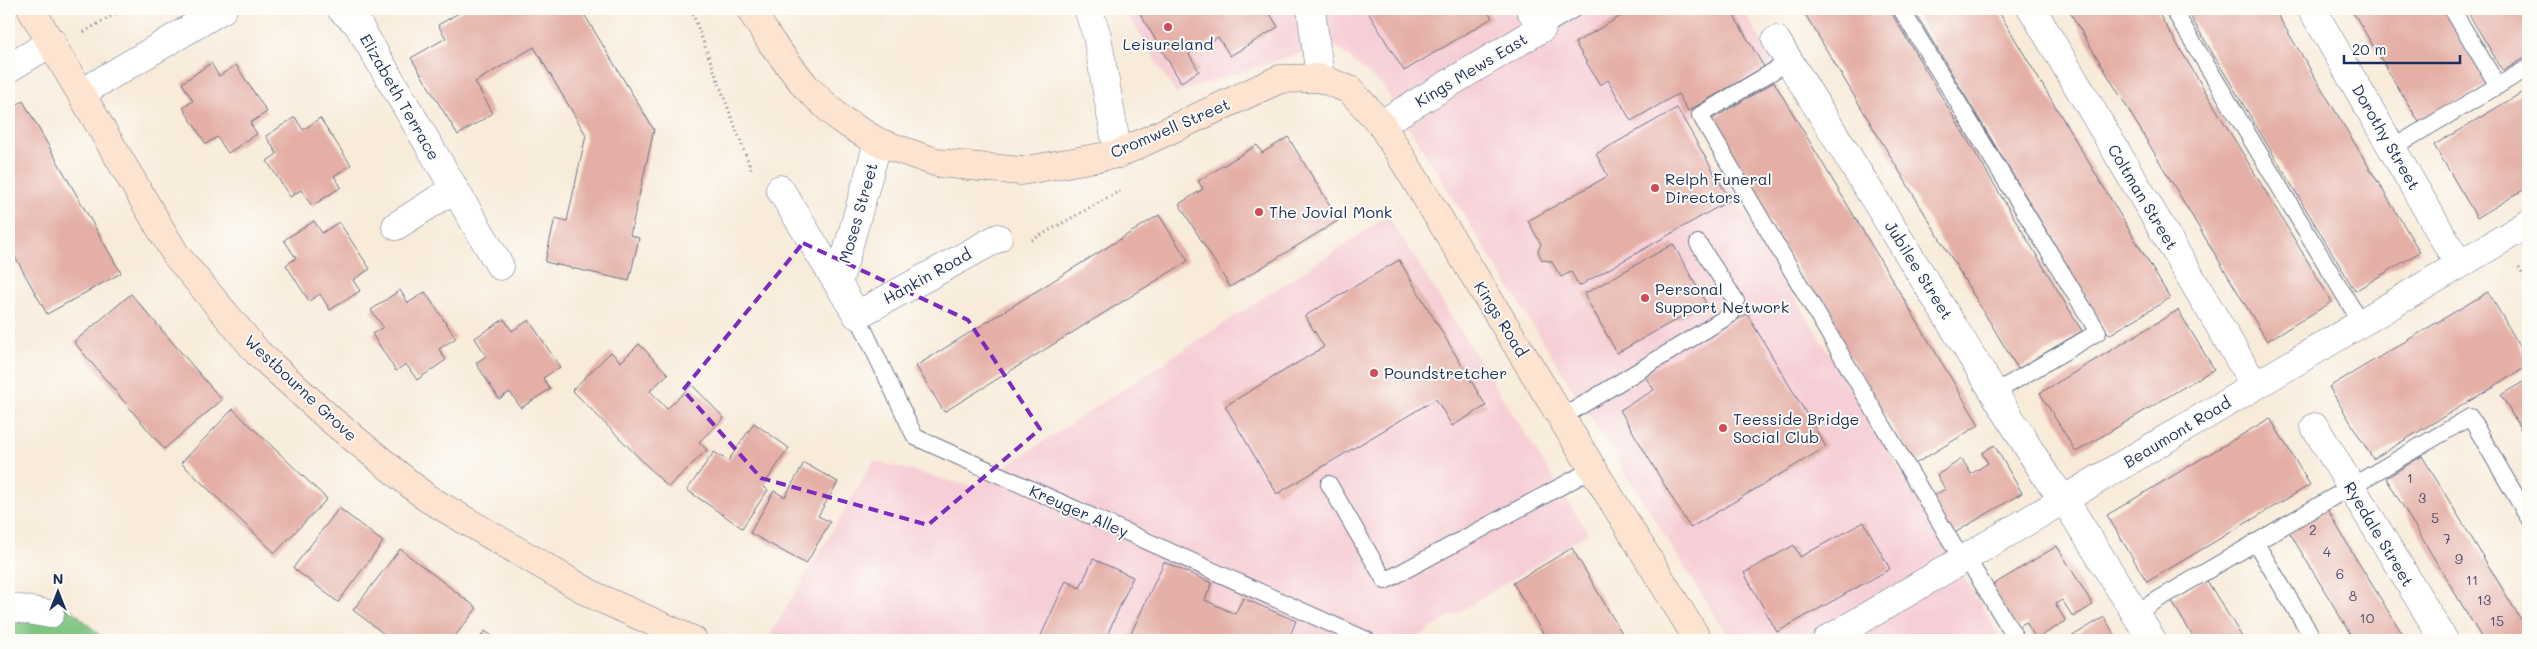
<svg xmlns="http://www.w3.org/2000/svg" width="2537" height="649" font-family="Mali,sans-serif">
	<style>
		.built { fill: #f6cfd6 }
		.green { fill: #7fc581; stroke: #4d7a70 }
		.building { fill: #e4afa6 }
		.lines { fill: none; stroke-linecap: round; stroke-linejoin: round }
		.lane-casing { stroke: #687189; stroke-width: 18 }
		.street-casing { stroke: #687189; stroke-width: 29 }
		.secondary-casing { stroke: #687189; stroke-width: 29 }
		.path { stroke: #687189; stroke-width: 3; stroke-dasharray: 1 4; stroke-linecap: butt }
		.lane { stroke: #fff; stroke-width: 16 }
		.street { stroke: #fff; stroke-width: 28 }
		.secondary { stroke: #fde4d0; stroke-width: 28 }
		.marked { fill: none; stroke: #7b2cbf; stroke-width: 4; stroke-dasharray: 10 6; stroke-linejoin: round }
		.poi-dot { fill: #d1495b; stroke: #fdfcf7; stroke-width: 2 }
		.labels { text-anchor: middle; stroke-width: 4; stroke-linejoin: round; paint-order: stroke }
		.number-label { font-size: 14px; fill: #4d4f70 }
		.poi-label { font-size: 16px; fill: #1b2f5e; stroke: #fdfcf7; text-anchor: start }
		.street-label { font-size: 16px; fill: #1b2f5e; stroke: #fdfcf7 }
	</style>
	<rect width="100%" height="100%" fill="#fdfcf7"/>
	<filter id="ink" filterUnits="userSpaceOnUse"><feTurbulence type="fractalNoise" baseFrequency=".02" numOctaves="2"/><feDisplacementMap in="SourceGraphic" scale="10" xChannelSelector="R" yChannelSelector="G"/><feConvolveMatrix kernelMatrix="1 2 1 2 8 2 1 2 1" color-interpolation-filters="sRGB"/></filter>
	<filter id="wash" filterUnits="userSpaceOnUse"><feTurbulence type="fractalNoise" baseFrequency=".0096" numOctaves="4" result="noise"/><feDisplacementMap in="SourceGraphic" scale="20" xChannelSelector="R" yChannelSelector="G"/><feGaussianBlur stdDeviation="1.12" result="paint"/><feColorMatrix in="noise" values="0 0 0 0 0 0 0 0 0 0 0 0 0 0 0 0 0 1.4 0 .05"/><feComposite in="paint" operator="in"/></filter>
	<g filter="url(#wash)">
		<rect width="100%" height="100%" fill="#f8ebd9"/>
		<!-- built -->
		<g class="built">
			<polygon points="1125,9 1742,9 1777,66 1688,120 2002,640 1730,640 1383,86 1332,43 1175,93"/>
			<polygon points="1388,216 1588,533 1413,640 767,640 874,461 974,487"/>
		</g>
		<!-- green -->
		<polygon class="green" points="9,598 69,607 105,640 9,640"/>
		<g id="blocks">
			<!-- building -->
			<g class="building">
				<polygon points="466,9 581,9 654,130 630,235 639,238 629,281 545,262 555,218 567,221 586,135 534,47 475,82 493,113 458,135 411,58 446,38 438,25"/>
				<polygon points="1137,9 1267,9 1278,27 1230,56 1218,37 1189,54 1199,71 1181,82"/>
				<polygon points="1366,9 1486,9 1492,18 1404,71"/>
				<polygon points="1633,9 1730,9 1764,67 1688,111 1678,94 1631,121 1608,80 1600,85 1575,43"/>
				<polygon points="1802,9 1889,9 2082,331 2018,369"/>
				<polygon points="1913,9 1997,9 2170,298 2109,335"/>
				<polygon points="2068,9 2156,9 2332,302 2267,341"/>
				<polygon points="2186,9 2274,9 2420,252 2355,291"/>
				<polygon points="2351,9 2443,9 2488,84 2420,124"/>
				<polygon points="2466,9 2528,9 2528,56 2503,71"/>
				<polygon points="211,63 219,76 236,65 267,112 250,123 257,134 228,153 217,137 206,144 183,108 193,101 182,83"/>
				<polygon points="1774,82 1979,425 1915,464 1709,121"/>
				<polygon points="2528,89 2528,187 2477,218 2434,145"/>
				<polygon points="23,101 121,273 47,314 9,246 9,109"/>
				<polygon points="1677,108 1730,200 1579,286 1571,272 1561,277 1551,261 1542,260 1538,251 1541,244 1528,221 1608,176 1596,154"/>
				<polygon points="295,117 303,130 320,118 351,165 334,176 341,187 312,206 301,190 290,197 267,161 277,154 266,136"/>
				<polygon points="1288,137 1339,220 1230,287 1179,204 1203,189 1198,181 1257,145 1262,153"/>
				<polygon points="1159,215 1188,261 944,412 916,366"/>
				<polygon points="314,221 322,233 339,222 370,269 353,280 360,291 330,310 320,294 309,301 286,265 296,258 284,240"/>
				<polygon points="1673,244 1706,303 1617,353 1584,294"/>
				<polygon points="1399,260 1486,406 1452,426 1436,399 1277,494 1225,406 1324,347 1305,316"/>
				<polygon points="400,290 408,303 425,292 456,338 439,349 446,360 417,380 406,364 396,371 372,334 383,327 371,310"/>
				<polygon points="2488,292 2528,360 2528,366 2373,459 2329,387"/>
				<polygon points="131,294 222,400 164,449 74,342"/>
				<polygon points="2178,310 2214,369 2076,452 2040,393"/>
				<polygon points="1747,314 1826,447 1690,528 1620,410 1654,390 1644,375"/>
				<polygon points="504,319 512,331 529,320 560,367 543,378 550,389 521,408 510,392 499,399 476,363 486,356 475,338"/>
				<polygon points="639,344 668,374 650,391 667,409 692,385 724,418 699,442 707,450 668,487 572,390 611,352 621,362"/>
				<polygon points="2528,379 2528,442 2501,395"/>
				<polygon points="233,409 327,499 275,553 181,463"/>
				<polygon points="2270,418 2310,485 2147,582 2107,515"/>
				<polygon points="754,423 789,448 763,486 768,490 742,528 687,490 714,452 728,461"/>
				<polygon points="1994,445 2022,493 1951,535 1929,499 1945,489 1937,475 1962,459 1971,474 1988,463 1982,453"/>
				<polygon points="2422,456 2528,631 2528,640 2483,640 2386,478"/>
				<polygon points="804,463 838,482 818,516 830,522 806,564 750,533 774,491 785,497"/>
				<polygon points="2326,507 2352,552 2406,640 2354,640 2288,530"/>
				<polygon points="339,508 383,542 338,602 293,568"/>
				<polygon points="1864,522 1890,569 1777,632 1744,573 1794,545 1800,557"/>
				<polygon points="2057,546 2093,605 2073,617 2062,600 2055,604 2066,621 2036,639 2026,622 2016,628 1991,586"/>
				<polygon points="1572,548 1626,640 1547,640 1513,583"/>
				<polygon points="400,549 477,608 452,640 392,640 353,610"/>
				<polygon points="1093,559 1133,577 1108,633 1116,637 1115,640 1039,640 1066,581 1080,588"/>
				<polygon points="1164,562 1212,583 1205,600 1235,614 1243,598 1296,621 1288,640 1128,640"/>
				<polygon points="2206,579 2244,640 2195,640 2171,600"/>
				<polygon points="2104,617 2118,640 2066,640"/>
				<polygon points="485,631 498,640 478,640"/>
			</g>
		</g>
	</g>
	<g filter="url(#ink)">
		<use href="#blocks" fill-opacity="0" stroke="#687189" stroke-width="1"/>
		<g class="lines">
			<defs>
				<g id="lane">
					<polyline points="1901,9 2098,332 1994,393"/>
					<polyline points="2173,9 2361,323"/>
					<polyline points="2452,9 2498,86"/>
					<polyline points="1542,28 1574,9"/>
					<polyline points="1790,61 1700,115 1962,560"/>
					<polyline points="2392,148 2528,68"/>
					<polyline points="857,315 915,437 1367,640"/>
					<polyline points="1561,418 1730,315 1735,308 1736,301 1698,243"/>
					<polyline points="1329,484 1385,581 1593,469"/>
					<polyline points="2255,542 2314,640"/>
					<polyline points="1966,557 2017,640"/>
					<polyline points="2135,613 2470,417 2528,517"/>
				</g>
				<g id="street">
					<polyline points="341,9 357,23 500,266"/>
					<polyline points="1088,9 1097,36 1118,154"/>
					<polyline points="1311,9 1320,78"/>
					<polyline points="2032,9 2255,386"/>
					<polyline points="2312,9 2459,265"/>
					<polyline points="1776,40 2047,478 2064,499 2152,640"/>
					<polyline points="9,68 52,42"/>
					<polyline points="81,93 223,9"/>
					<polyline points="1381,124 1542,28 1530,9"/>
					<polyline points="780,189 857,315 998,238"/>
					<polyline points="396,226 454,189"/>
					<polyline points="838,284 878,142"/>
					<polyline points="2315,427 2444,640"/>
					<polyline points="9,607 50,614"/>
					<polyline points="1827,640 2528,224"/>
				</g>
				<g id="secondary">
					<polyline points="31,9 176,255 258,353 330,419 427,498 595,596 693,640"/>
					<polyline points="750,9 771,42 806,87 840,119 878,142 938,163 1021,171 1118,154 1280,79 1320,78 1350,90 1381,124 1698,640"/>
				</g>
			</defs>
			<!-- lane casing -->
			<use href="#lane" class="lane-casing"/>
			<!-- street casing -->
			<use href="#street" class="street-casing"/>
			<!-- secondary casing -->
			<use href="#secondary" class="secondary-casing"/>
			<!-- path -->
			<g class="path">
				<polyline points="691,9 751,169"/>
				<polyline points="84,32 123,9"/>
				<polyline points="1032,240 1120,191"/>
				<polyline points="2519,268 2528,284"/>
			</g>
			<!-- lane -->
			<use href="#lane" class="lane"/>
			<!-- street -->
			<use href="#street" class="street"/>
			<!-- secondary -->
			<use href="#secondary" class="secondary"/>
		</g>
	</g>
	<!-- marked area -->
	<path class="marked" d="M 803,243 L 968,320 L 1040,429 L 928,525 L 761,478 L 683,390 Z"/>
	<!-- markers -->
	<g class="poi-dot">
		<circle cx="1168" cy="27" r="5"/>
		<circle cx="1655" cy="188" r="5"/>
		<circle cx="1259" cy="212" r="5"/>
		<circle cx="1645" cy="298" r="5"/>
		<circle cx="1374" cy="373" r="5"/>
		<circle cx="1723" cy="428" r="5"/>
	</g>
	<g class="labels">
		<!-- number labels -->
		<g class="number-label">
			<text x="2410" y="483">1</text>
			<text x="2422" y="503">3</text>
			<text x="2435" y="523">5</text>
			<text x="2313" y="535">2</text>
			<text x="2447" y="544">7</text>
			<text x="2327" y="557">4</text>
			<text x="2459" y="564">9</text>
			<text x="2340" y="579">6</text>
			<text x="2472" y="585">11</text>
			<text x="2353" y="601">8</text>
			<text x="2484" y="605">13</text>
			<text x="2367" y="623">10</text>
			<text x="2497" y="626">15</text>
		</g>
		<!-- poi labels -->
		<g class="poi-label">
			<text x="1168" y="50" text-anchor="middle">Leisureland</text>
			<text x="1665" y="185">Relph Funeral<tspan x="1665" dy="18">Directors</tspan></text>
			<text x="1269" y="218">The Jovial Monk</text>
			<text x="1655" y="295">Personal<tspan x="1655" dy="18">Support Network</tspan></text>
			<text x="1384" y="379">Poundstretcher</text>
			<text x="1733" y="425">Teesside Bridge<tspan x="1733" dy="18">Social Club</tspan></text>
		</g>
		<!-- street labels -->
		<g class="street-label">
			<text transform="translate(1471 70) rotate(-31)" y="6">Kings Mews East</text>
			<text transform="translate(400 97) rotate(60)" y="6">Elizabeth Terrace</text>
			<text transform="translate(1170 128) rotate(-23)" y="6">Cromwell Street</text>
			<text transform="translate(2386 137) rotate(60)" y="6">Dorothy Street</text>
			<text transform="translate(2143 197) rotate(59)" y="6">Coltman Street</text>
			<text transform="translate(858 213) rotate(-74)" y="6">Moses Street</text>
			<text transform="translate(1919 270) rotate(58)" y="6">Jubilee Street</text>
			<text transform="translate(927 276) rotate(-29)" y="6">Hankin Road</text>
			<text transform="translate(1501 319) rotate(58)" y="6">Kings Road</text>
			<text transform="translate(301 388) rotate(43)" y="6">Westbourne Grove</text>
			<text transform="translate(2177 432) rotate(-31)" y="6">Beaumont Road</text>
			<text transform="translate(1079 511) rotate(24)" y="6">Kreuger Alley</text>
			<text transform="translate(2379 534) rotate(59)" y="6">Ryedale Street</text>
		</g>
	</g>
	<!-- margin -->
	<rect width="2537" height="649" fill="none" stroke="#fdfcf7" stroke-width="30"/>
	<!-- north arrow -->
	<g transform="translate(58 592)" stroke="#fdfcf7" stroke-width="4" paint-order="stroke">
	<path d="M0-4L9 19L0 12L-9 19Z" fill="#1b2f5e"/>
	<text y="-8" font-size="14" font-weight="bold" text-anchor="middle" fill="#1b2f5e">N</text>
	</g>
	<!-- scale -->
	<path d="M2344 55v8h116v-8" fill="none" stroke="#1b2f5e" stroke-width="2.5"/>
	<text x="2352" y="55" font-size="15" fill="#1b2f5e" stroke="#fdfcf7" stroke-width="4" paint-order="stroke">20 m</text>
</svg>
